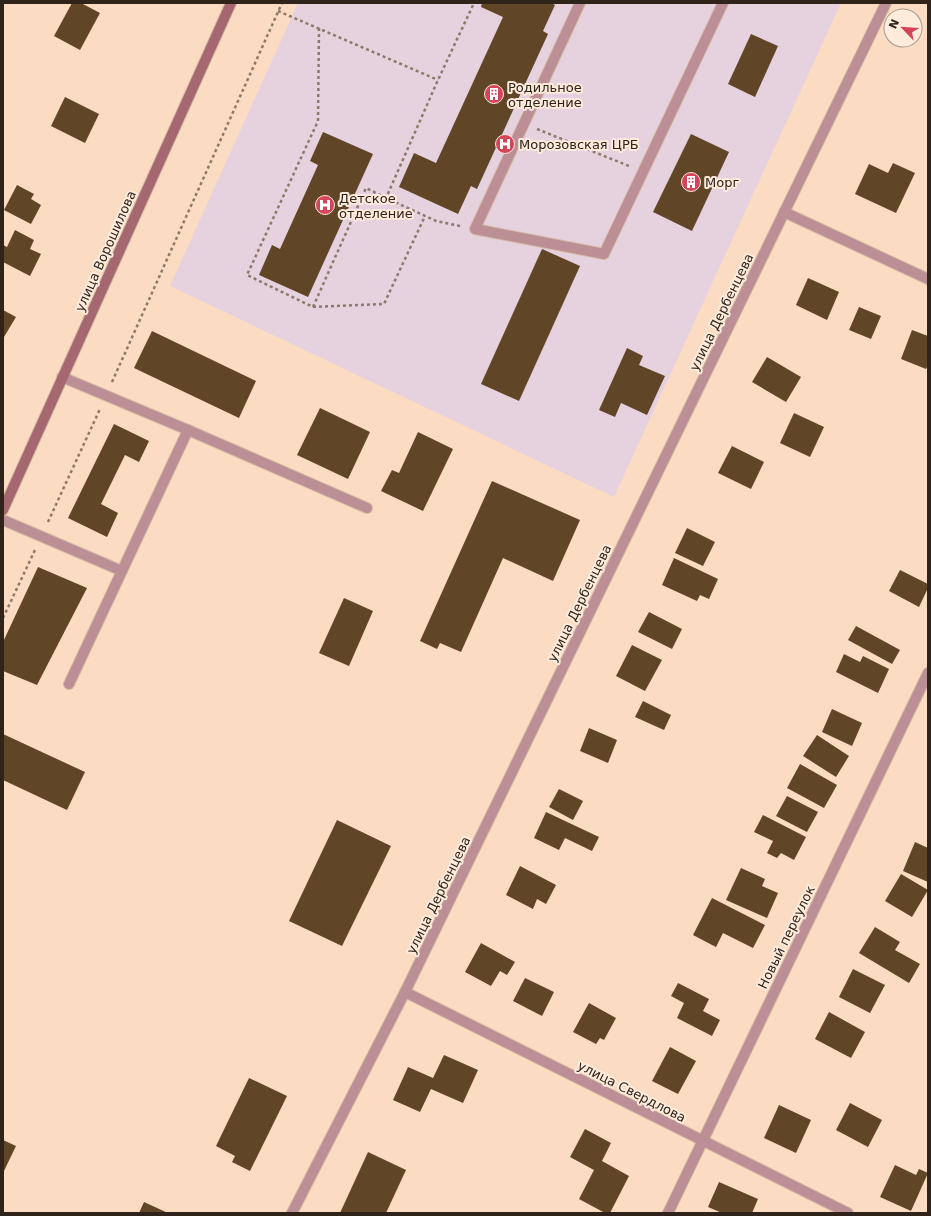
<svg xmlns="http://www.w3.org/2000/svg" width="931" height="1216" font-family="'DejaVu Sans',sans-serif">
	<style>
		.medical { fill: #e6d1df }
		.building { fill: #604626 }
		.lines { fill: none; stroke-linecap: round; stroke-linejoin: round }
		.service-casing { stroke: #d6baa4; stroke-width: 12 }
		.minor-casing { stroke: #d6baa4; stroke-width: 12 }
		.secondary-casing { stroke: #d6baa4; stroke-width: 12 }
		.path { stroke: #8e7968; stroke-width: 2.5; stroke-dasharray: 3 3; stroke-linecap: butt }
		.service { stroke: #bb8f95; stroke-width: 10 }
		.minor { stroke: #bb8f95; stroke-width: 10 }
		.secondary { stroke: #a56770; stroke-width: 10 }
		.labels { text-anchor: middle; stroke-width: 4; stroke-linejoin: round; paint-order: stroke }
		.poi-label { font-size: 13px; fill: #2f231a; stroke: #feebdc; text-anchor: start }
		.street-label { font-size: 13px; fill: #2f231a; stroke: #feebdc }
	</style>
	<rect width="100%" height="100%" fill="#fbdbc2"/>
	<!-- medical -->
	<polygon class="medical" points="298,3 841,3 614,497 170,286"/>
	<!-- building -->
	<g class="building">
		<polygon points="72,3 81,3 100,13 80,50 54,36"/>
		<polygon points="482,3 551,3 555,5 543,31 548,34 477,189 471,186 458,214 399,187 414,153 436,163 503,17 481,7"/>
		<polygon points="751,34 778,46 755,97 728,84"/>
		<polygon points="65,97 99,114 85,143 51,126"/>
		<polygon points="323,132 373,154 308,297 259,275 272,245 280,249 318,165 310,161"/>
		<polygon points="691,134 729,152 692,231 653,212"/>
		<polygon points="893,163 915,173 896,213 855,194 869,164 888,173"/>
		<polygon points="17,185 34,194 31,199 41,205 31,224 4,210"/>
		<polygon points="15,230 34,240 30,249 41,254 30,276 3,262 3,245 7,247"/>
		<polygon points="542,249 580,266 519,401 481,384"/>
		<polygon points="808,278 839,292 827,320 796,305"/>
		<polygon points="859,307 881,316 871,339 849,330"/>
		<polygon points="3,310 16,317 4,337 3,336"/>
		<polygon points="912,330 928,336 928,365 926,369 901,359"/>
		<polygon points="152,331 256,381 239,418 134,368"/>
		<polygon points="627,348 643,356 639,365 665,376 647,415 621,403 615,417 599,410"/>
		<polygon points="767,357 801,377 786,402 752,382"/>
		<polygon points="320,408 370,432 348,479 297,455"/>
		<polygon points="794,413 824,427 810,457 780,443"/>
		<polygon points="114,424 149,441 139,462 125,455 101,504 118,513 107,537 68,518"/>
		<polygon points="418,432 453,449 423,511 381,491 392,470 399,473"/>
		<polygon points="732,446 764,462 751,489 718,473"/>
		<polygon points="492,481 580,520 553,581 503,558 461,652 440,643 437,649 420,641"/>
		<polygon points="687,528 715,542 703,566 675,553"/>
		<polygon points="674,558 718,579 709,599 700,595 697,601 662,585"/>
		<polygon points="38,567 87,588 37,685 3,671 3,642"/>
		<polygon points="900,570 928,584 928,588 919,607 889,591"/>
		<polygon points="344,598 373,611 349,666 319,653"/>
		<polygon points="649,612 682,629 672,649 638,632"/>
		<polygon points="856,626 900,650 892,664 848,640"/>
		<polygon points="632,645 662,660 645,691 616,676"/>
		<polygon points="844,654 860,662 863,656 889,669 878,693 836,672"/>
		<polygon points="643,701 671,715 664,730 635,717"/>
		<polygon points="832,709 862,723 852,746 822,732"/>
		<polygon points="589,728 617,740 608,763 580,751"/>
		<polygon points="3,734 85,772 67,810 3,780"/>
		<polygon points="817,735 849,756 836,777 803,756"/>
		<polygon points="800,764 837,785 824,808 787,788"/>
		<polygon points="559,789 583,801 573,820 549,807"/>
		<polygon points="787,796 818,812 807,832 776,816"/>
		<polygon points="546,812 599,837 592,851 565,838 559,850 534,838"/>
		<polygon points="763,815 806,837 794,860 781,853 777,858 767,853 773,841 754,832"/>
		<polygon points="337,820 391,846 342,946 289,921"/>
		<polygon points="915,842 928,848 928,882 903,871"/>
		<polygon points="520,866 556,885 546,904 537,899 533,909 506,895"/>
		<polygon points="741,868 765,879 762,886 778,893 767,918 726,900"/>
		<polygon points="901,874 928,890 912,917 885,901"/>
		<polygon points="712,898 765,925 753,948 723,933 716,947 693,935"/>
		<polygon points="875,927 900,942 895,950 920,964 909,983 859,953"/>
		<polygon points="481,943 515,962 507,975 500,971 491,986 465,972"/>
		<polygon points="853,969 885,985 870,1013 839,997"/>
		<polygon points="525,978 554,992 542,1016 513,1001"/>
		<polygon points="678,983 709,999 703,1011 720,1020 712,1036 677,1018 684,1003 671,996"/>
		<polygon points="589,1003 616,1018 604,1040 600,1038 596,1044 573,1032"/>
		<polygon points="829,1012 865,1032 851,1058 815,1039"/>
		<polygon points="670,1047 696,1061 678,1094 652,1081"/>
		<polygon points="444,1055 478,1070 463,1103 431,1089 420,1112 393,1100 408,1067 433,1078"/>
		<polygon points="249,1078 287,1096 250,1171 232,1162 235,1156 216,1146"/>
		<polygon points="850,1103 882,1120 868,1147 836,1130"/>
		<polygon points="779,1105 811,1120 796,1153 764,1138"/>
		<polygon points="585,1129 611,1143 602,1161 629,1176 610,1213 605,1213 579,1199 594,1170 570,1157"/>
		<polygon points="3,1140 16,1146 3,1173"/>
		<polygon points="368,1152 406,1170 386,1213 340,1213"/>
		<polygon points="895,1165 916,1175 919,1169 928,1173 911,1211 880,1197"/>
		<polygon points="719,1182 758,1199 752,1213 722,1213 708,1207"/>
		<polygon points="144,1202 168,1213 139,1213"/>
	</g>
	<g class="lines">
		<defs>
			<g id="service">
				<polyline points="580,3 475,229 604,254 723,3"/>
				<polyline points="62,377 188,430"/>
				<polyline points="3,520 122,571"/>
				<polyline points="69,684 188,430 367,508"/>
			</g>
			<g id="minor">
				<polyline points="784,212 928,279"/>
				<polyline points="405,992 848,1213"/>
				<polyline points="292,1213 405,992 886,3"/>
				<polyline points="668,1213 928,673"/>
			</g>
			<polyline id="secondary" points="3,510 231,3"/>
		</defs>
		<!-- service casing -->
		<use href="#service" class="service-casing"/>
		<!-- minor casing -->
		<use href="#minor" class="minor-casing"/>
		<!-- secondary casing -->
		<use href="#secondary" class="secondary-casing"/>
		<!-- path -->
		<g class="path">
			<polyline points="278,11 438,80"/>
			<polyline points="319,28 318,121 247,275 313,307 366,188 386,198"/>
			<polyline points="537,129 629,166"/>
			<polyline points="460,226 436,221 386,198 438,80 474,3"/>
			<polyline points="313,307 384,304 425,216"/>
			<polyline points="112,382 282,3"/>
			<polyline points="48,522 100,409"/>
			<polyline points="3,618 35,550"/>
		</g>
		<!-- service -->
		<use href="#service" class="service"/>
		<!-- minor -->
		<use href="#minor" class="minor"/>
		<!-- secondary -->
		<use href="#secondary" class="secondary"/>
	</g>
	<!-- icons -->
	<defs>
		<symbol id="building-disc" viewBox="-11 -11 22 22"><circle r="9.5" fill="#d54459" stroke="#feebdc"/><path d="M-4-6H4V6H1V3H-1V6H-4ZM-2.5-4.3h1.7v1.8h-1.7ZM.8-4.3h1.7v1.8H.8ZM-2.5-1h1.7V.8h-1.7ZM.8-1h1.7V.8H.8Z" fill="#fff"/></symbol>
		<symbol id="hospital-disc" viewBox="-11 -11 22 22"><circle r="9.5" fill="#d54459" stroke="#feebdc"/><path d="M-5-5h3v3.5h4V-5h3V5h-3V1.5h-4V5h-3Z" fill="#fff"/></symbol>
	</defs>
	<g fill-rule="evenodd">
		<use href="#building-disc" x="483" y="83" width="22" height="22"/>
		<use href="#hospital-disc" x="494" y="133" width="22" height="22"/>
		<use href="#building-disc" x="680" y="171" width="22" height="22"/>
		<use href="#hospital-disc" x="314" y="194" width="22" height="22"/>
	</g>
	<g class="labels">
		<!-- poi labels -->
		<g class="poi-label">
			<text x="508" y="92">Родильное<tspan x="508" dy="15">отделение</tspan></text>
			<text x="519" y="149">Морозовская ЦРБ</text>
			<text x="705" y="187">Морг</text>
			<text x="339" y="203">Детское<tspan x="339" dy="15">отделение</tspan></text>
		</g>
		<!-- street labels -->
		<g class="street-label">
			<text transform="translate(105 251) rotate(-66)" y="5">улица Ворошилова</text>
			<text transform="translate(721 312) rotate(-64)" y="5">улица Дербенцева</text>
			<text transform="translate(579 603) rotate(-64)" y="5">улица Дербенцева</text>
			<text transform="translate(438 895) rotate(-64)" y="5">улица Дербенцева</text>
			<text transform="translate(786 937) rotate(-64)" y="5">Новый переулок</text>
			<text transform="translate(632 1091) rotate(27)" y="5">улица Свердлова</text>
		</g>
	</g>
	<!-- border -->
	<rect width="931" height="1216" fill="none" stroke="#2f231a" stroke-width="8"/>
	<!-- north arrow -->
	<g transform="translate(903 28) rotate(295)"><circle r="19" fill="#feebdc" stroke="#ab9b8e"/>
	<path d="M0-3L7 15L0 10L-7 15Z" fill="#d54459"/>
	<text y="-6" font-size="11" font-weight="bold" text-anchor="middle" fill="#2f231a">N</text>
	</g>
</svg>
